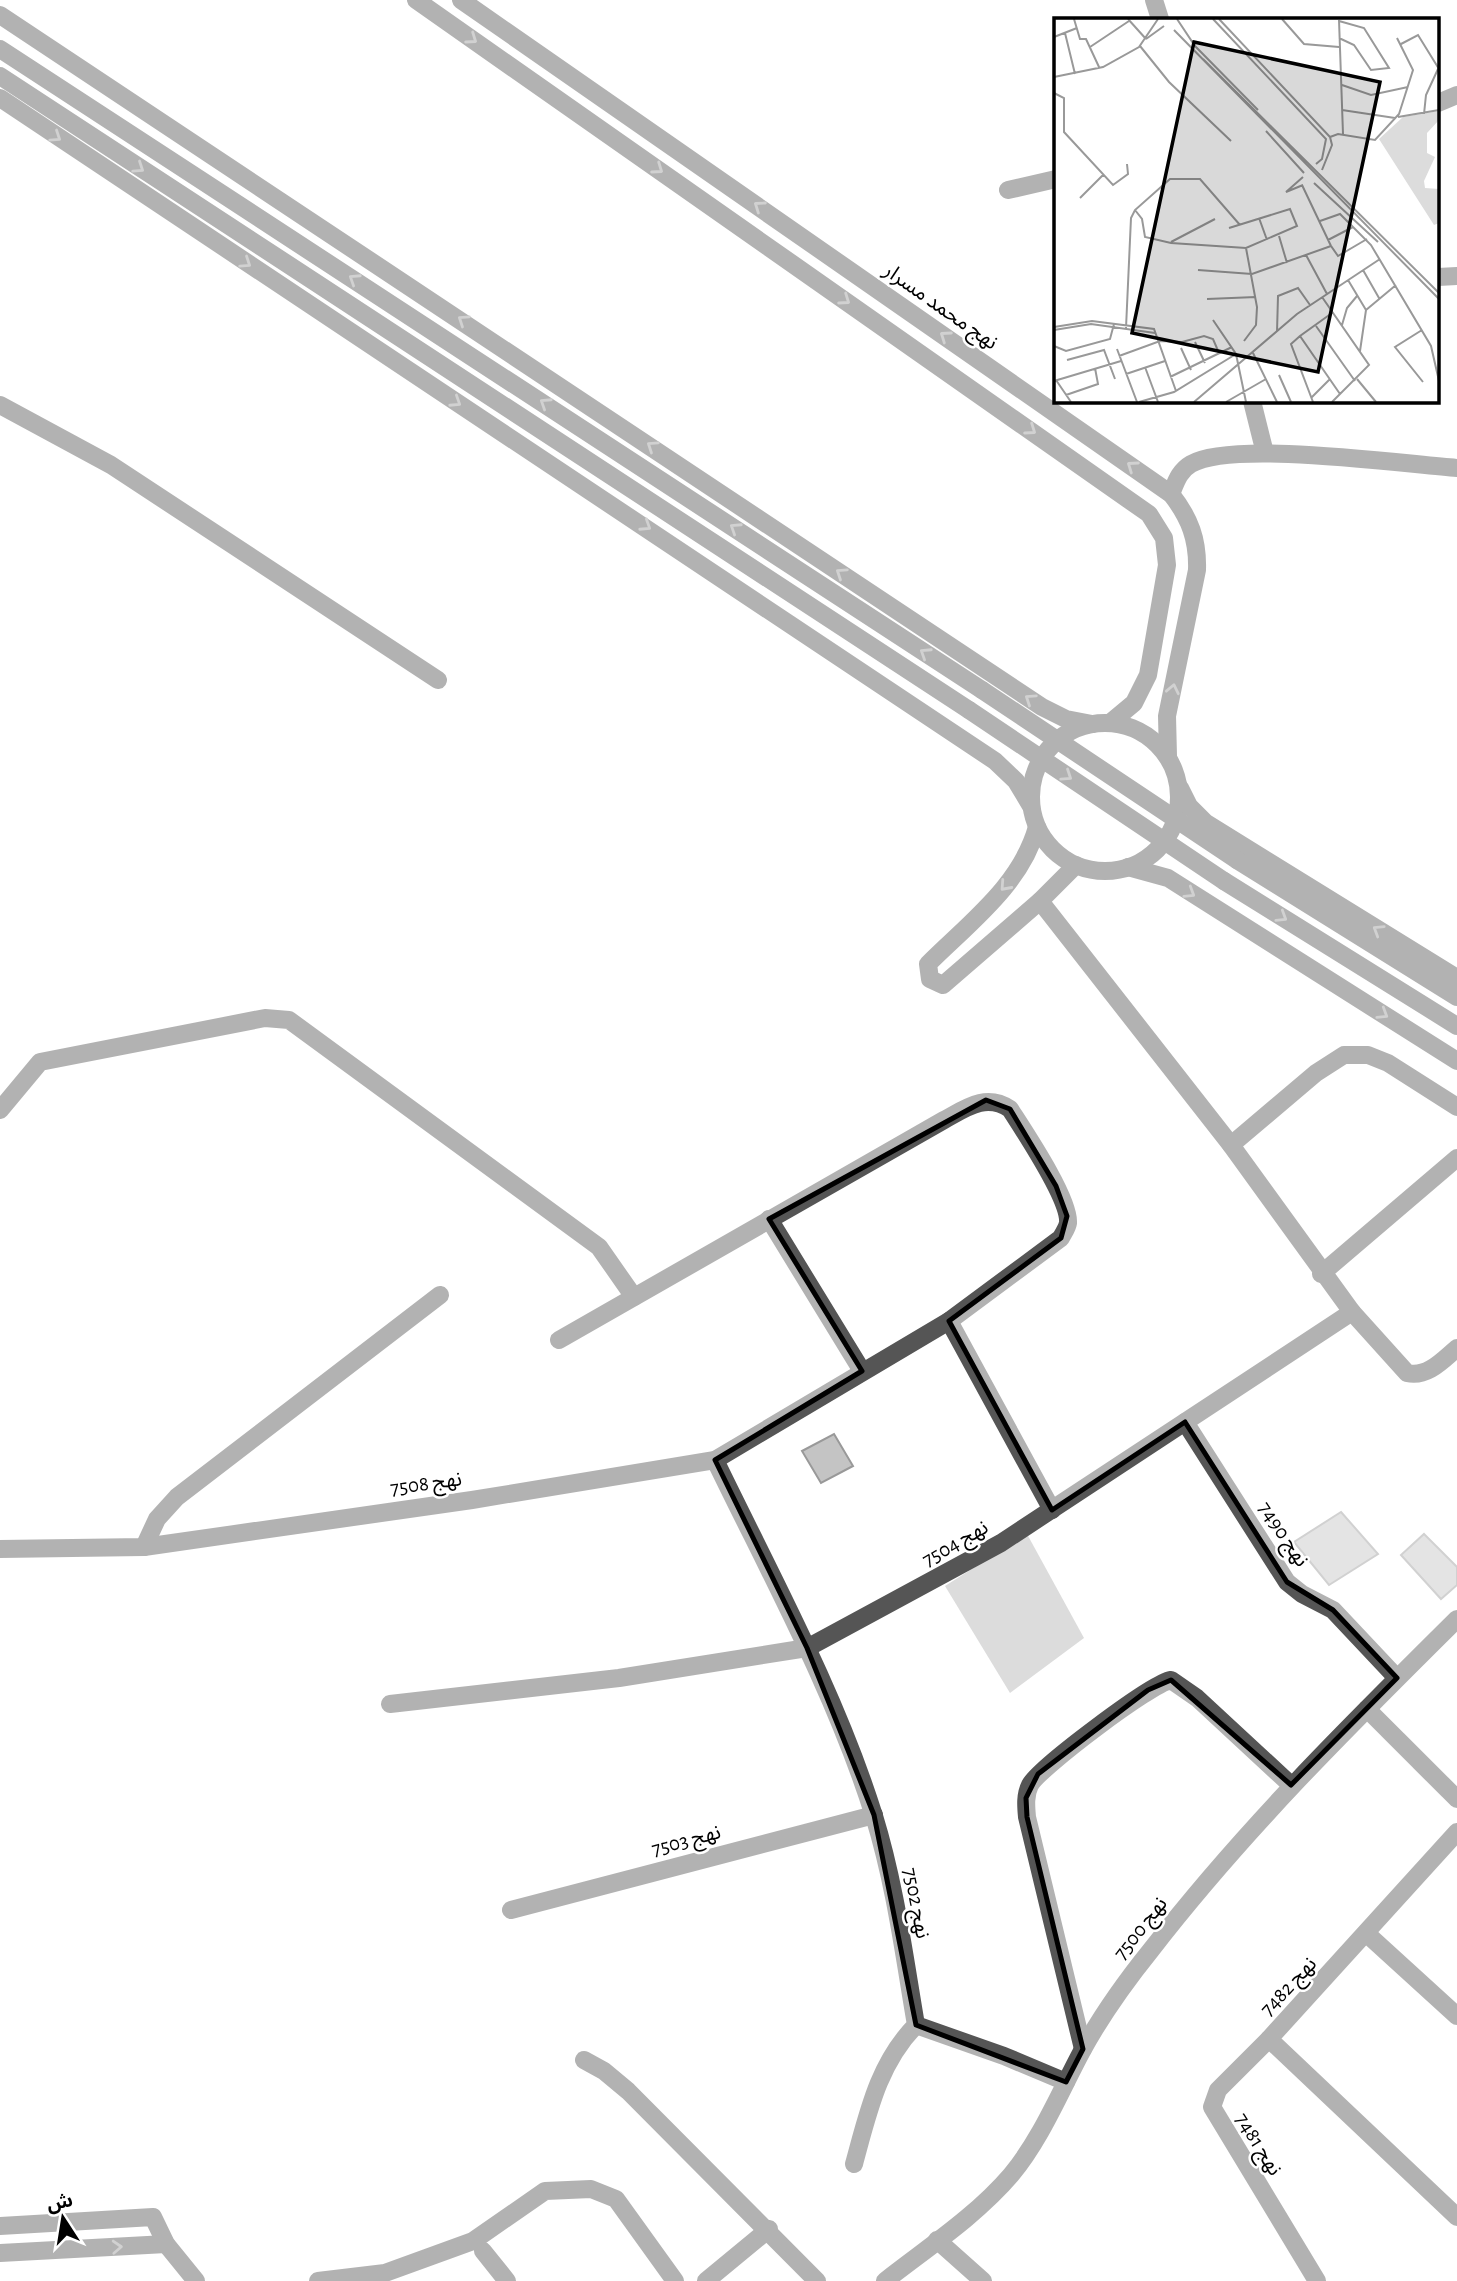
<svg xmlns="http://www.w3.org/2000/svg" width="1457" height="2281" font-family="'Alegreya Sans','Noto Sans Arabic',sans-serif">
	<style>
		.green { fill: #dcdcdc }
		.building { fill: #c4c4c4; stroke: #999; stroke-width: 2 }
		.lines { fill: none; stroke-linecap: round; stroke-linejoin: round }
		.minor { stroke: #555; stroke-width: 18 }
		.minor-bridge { stroke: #555; stroke-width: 18 }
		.oneway { stroke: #999 }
		.marked { fill: none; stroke: #000; stroke-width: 5; stroke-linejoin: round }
		.labels { text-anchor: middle; stroke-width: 5; stroke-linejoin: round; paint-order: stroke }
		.street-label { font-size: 21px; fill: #000; stroke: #fff }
		.inset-road { fill: none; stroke: #999; stroke-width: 2 }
		.view { fill: #000; fill-opacity: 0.15; stroke: #000; stroke-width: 3.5 }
		.inset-edge { fill: none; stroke: #000; stroke-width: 3.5 }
	</style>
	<rect width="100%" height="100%" fill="#fff"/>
	<!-- green -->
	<polygon class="green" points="1027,1534 1084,1638 1010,1693 945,1586"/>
	<!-- building -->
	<g class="building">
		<polygon points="834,1434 853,1466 821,1483 802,1451"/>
		<polygon points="1341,1512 1378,1554 1329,1585 1294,1542"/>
		<polygon points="1424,1534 1457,1567 1457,1585 1441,1599 1401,1555"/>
	</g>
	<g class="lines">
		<!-- minor -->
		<g class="minor">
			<polyline points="416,0 1149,514 1164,538 1167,565 1148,675 1134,703 1110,723"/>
			<path d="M 461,0 L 1171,494 C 1190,518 1198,540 1197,570 L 1167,716 L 1168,756"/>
			<polyline points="1154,0 1160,19"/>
			<polyline points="0,15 1042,707 1066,719 1092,724"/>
			<polyline points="0,49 982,690"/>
			<polyline points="0,76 969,710"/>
			<polyline points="0,98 995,761 1016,781 1031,806"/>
			<polyline points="1438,103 1457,95"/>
			<polyline points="1008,190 1056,179"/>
			<polyline points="1438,277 1457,276"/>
			<polyline points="1252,401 1265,453"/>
			<polyline points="0,405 111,465 438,680"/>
			<path d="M 1171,494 C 1176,482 1179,471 1191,464 C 1232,440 1403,464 1457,468"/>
			<circle cx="1105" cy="797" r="74"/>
			<polyline points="1180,788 1189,806 1206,823 1457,978"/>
			<path d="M 1037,827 C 1021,885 969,923 928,964 L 930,979 L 943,985 L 1040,901 L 1076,865"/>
			<polyline points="1237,860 1457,997"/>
			<polyline points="1128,867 1168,878 1457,1061"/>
			<polyline points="1224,881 1457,1026"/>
			<polyline points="1040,901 1231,1145 1352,1312"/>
			<polyline points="0,1110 40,1062 265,1018 289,1020 599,1247 634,1297"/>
			<polyline points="1231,1145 1316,1073 1344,1055 1368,1055 1388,1063 1457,1107"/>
			<polyline points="769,1219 862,1371"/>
			<polyline points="1321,1274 1457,1158"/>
			<polyline points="949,1321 1052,1510"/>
			<polyline points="1185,1422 1287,1582 1302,1594 1333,1610 1397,1678"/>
			<path d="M 715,1460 C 770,1574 836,1694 874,1816 C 895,1884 904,1955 916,2025 C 878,2064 868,2113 854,2164"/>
			<polyline points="144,1547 157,1519 177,1497 440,1295"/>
			<path d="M 0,1549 L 144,1547 L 472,1500 L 715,1460 L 949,1321 L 1061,1238 C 1063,1233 1067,1229 1068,1223 C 1070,1199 1024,1131 1010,1109 C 986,1093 966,1108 944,1120 L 559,1340"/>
			<path d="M 390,1704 L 619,1678 L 807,1648 L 1001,1543 L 1352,1312 L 1407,1373 C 1427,1378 1443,1360 1457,1348"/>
			<polyline points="1367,1709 1457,1799"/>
			<polyline points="1457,1832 1269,2039 1457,2217"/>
			<polyline points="511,1910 874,1815"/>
			<polyline points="1367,1934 1457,2016"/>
			<polyline points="916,2025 1004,2056 1066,2082"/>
			<polyline points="1269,2039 1218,2090 1212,2107 1317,2281"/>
			<path d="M 1083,2049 L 1027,1817 C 1026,1806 1025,1795 1030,1785 C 1039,1768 1152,1683 1171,1680 L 1197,1698 L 1291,1785"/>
			<polyline points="584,2060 604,2071 628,2091 817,2281"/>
			<polyline points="0,2226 153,2217 166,2244 196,2281"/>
			<polyline points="937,2240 983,2281"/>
			<polyline points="483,2251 507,2281"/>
			<polyline points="0,2253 166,2244"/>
			<polyline points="318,2281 385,2273 473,2241 545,2191 591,2189 616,2199 675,2281"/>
			<polyline points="706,2281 769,2229"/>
			<path d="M 885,2281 C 927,2248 976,2216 1011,2175 C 1041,2139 1060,2092 1082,2051 C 1101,2016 1126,1981 1151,1950 C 1243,1831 1350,1725 1457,1619"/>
		</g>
		<!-- minor-bridge -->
		<g class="minor-bridge">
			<polyline points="982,690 1237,860"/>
			<polyline points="969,710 1224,881"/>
		</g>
	</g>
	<!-- one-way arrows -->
	<defs><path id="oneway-chevron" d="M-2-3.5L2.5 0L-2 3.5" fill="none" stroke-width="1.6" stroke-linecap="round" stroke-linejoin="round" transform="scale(1.75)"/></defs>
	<g class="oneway">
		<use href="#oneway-chevron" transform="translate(472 39) rotate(35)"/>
		<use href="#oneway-chevron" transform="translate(56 137) rotate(34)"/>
		<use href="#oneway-chevron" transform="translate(139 168) rotate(34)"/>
		<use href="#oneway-chevron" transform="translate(658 169) rotate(35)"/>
		<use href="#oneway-chevron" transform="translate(759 206) rotate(-145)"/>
		<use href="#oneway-chevron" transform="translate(246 263) rotate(34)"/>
		<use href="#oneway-chevron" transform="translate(354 279) rotate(-147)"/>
		<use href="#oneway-chevron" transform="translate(845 300) rotate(35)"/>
		<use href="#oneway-chevron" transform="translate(463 320) rotate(-146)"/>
		<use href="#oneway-chevron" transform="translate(945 336) rotate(-145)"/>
		<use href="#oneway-chevron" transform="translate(456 402) rotate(33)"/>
		<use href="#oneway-chevron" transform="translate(545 403) rotate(-147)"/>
		<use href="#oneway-chevron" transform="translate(1031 430) rotate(35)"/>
		<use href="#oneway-chevron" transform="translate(652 446) rotate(-146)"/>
		<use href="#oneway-chevron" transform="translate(1132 466) rotate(-145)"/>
		<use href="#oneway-chevron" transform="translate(646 526) rotate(33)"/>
		<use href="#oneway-chevron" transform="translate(735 528) rotate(-147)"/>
		<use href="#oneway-chevron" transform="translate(841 573) rotate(-146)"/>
		<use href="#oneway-chevron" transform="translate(925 653) rotate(-147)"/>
		<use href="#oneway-chevron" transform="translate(1173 689) rotate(-78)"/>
		<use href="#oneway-chevron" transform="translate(1030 699) rotate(-146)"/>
		<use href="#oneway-chevron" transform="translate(1067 776) rotate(34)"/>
		<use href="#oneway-chevron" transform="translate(1005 886) rotate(132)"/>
		<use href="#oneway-chevron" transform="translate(1190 893) rotate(32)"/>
		<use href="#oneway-chevron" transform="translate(1282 917) rotate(32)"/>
		<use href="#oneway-chevron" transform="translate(1378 930) rotate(-148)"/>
		<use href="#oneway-chevron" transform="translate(1383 1014) rotate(32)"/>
		<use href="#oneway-chevron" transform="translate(117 2247) rotate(-3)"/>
	</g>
	<!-- marked area -->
	<path d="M0 0H1457V2281H0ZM 986,1100 L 1010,1109 L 1056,1186 L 1067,1216 L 1061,1238 L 949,1321 L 1052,1510 L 1185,1422 L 1287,1582 L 1333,1610 L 1397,1678 L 1291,1785 L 1171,1680 L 1148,1690 L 1038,1774 L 1026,1798 L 1027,1817 L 1083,2049 L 1066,2082 L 916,2025 L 874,1815 L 807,1648 L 715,1460 L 862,1371 L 769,1219 Z" fill="#fff" fill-opacity=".55" fill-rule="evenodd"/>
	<path class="marked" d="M 986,1100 L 1010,1109 L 1056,1186 L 1067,1216 L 1061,1238 L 949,1321 L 1052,1510 L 1185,1422 L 1287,1582 L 1333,1610 L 1397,1678 L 1291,1785 L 1171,1680 L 1148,1690 L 1038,1774 L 1026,1798 L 1027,1817 L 1083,2049 L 1066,2082 L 916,2025 L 874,1815 L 807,1648 L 715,1460 L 862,1371 L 769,1219 Z"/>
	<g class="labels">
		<!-- street labels -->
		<g class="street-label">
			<text transform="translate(941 306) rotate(35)" y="7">نهج محمد مسرار</text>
			<text transform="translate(426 1483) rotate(-8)" y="7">نهج 7508</text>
			<text transform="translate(1284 1534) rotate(56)" y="7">نهج 7490</text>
			<text transform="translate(955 1543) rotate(-30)" y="7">نهج 7504</text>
			<text transform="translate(686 1840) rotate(-15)" y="7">نهج 7503</text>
			<text transform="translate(917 1903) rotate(79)" y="7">نهج 7502</text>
			<text transform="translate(1140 1928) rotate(-52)" y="7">نهج 7500</text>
			<text transform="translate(1288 1986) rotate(-47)" y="7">نهج 7482</text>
			<text transform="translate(1259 2144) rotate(58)" y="7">نهج 7481</text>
		</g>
	</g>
	<!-- overview -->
	<g transform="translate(1054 18)">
		<rect width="385" height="385" fill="#fff"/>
		<path d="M 385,93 L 385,102 L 373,115 L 373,135 L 381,139 L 370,163 L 371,170 L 385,171 L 385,205 L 380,207 L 325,121 L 349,99 Z" fill="#dcdcdc"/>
		<path class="inset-road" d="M 20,1 L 26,21 L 32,21 L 45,49M 74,1 L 92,21M 123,1 L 141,28 L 204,92M 159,1 L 272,121 L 268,141 L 262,146M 165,1 L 276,119 L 278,127 L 268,152M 228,1 L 250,26 L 285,29M 285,2 L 289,116M 285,3 L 310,10 L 335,50 L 317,52 L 300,27 L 285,20M 120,12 L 385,281M 11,15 L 21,56M 0,19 L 23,10M 92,21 L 110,8M 347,26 L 364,17 L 385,51M 86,28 L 115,64 L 177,123M 36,29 L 75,3M 149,41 L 385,275M 0,59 L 49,49 L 85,29 L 104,1M 288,67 L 317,77 L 354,69M 0,75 L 10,80 L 10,114 L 59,167 L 74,156 L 73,146M 288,92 L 341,100M 370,96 L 372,77 L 384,51M 344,99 L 385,92M 212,113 L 250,155M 276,119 L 284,116 L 321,122 L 345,96 L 359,52 L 343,20M 260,165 L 324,224M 248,167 L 277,228M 249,167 L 232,174 L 249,159M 26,180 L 49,157M 81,192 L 88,201 L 91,219 L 117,225 L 192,230 L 243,208 L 236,191 L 175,210M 205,200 L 213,222M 266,203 L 286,196 L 317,227 L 377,328 L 385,363M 225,218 L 233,245M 274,222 L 299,209M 117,224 L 161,201M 252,237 L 273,276M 144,252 L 198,256 L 277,228 L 284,238 L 313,221M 309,252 L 325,280M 294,262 L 312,292M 268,279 L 315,347 L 278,384M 153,281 L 202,279M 278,295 L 246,318 L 286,376M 159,302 L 182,336 L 192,384M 288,307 L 293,290 L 303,278M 262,308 L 301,363M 0,309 L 38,303 L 100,311 L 122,373M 72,310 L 77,200 L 81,192 L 116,161 L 146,161 L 186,207M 0,312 L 37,306 L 101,315M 368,312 L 341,329 L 369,364M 223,314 L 224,278 L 244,270 L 256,287M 246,318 L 237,326 L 259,384M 190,323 L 202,307 L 203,289 L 192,230M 141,324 L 151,345M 0,328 L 12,333 L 56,321 L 60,306M 127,330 L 137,352M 63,331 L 83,384M 306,333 L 312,292 L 342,267M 199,335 L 223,384M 65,338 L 106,323 L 128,324 L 150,318 L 159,321 L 165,335M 13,342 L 50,332 L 61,361M 91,349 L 104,384M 72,356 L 111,343M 225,357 L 237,384M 116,359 L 178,329M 303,361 L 322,384M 2,362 L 17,384M 0,363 L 67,343M 12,377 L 44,366 L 41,350M 257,380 L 276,361M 85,384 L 120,374 L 182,336M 140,384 L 243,296 L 326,241M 172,384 L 212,361"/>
		<path class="view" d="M 140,24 L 326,64 L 264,354 L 78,315 Z"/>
		<rect width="385" height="385" class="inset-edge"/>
	</g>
	<!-- north arrow -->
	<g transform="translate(63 2218) rotate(348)" stroke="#ffffff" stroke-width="5" paint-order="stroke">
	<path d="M0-5L12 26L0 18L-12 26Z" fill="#000000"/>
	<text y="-10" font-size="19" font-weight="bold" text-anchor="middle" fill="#000000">ش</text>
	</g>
</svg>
